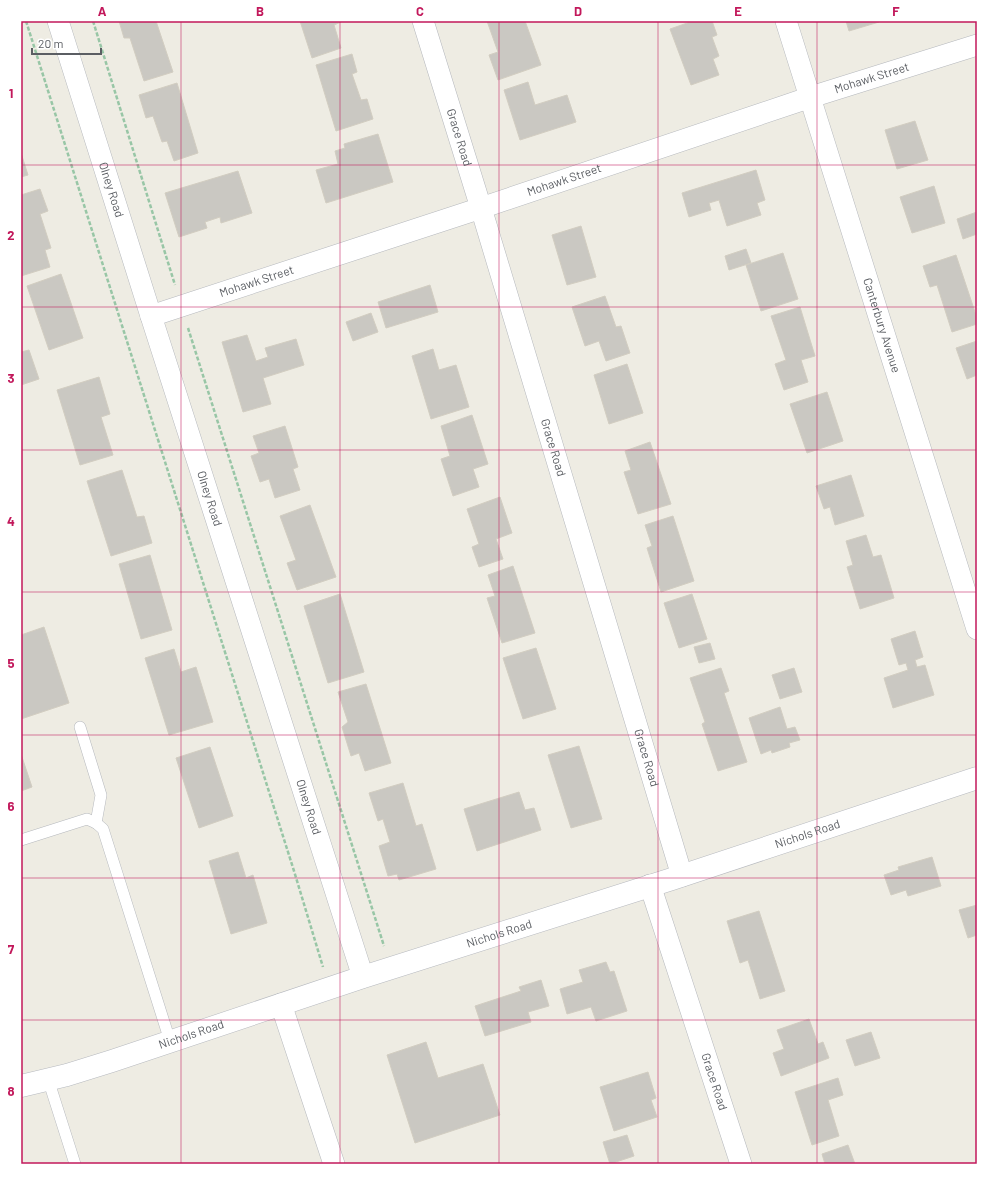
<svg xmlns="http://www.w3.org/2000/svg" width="998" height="1185" font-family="Barlow,sans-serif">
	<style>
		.building { fill: #cac8c2; stroke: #d2cdc1 }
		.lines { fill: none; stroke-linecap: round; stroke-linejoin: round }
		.lane-casing { stroke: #b5b8bd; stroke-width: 12 }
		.street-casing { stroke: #b5b8bd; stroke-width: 22 }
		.secondary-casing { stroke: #b6b9bf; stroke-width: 23 }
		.path { stroke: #98c6a6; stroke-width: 2.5; stroke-dasharray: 4 2; stroke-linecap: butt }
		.lane { stroke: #fff; stroke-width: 11 }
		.street { stroke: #fff; stroke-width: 21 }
		.secondary { stroke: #fff; stroke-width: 22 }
		.grid { fill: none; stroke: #c2185b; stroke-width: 1; stroke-opacity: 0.55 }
		.labels { text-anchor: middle; stroke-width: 3; stroke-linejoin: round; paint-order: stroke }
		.street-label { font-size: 12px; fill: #5b5e63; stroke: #fff }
		.neatline { fill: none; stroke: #c2185b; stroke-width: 1.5 }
		.grid-label { font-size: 13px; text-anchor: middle; font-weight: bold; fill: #c2185b }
	</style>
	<rect width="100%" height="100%" fill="#eeece3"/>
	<!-- building -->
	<g class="building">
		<polygon points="119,21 156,21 173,72 144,81 130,38 124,38"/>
		<polygon points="300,21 341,21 341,22 334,25 341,48 312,58"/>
		<polygon points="487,21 525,21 541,65 498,80 489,55 498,52"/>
		<polygon points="693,21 712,21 717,35 712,37 719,56 713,59 719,75 691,85 670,29"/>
		<polygon points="846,21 878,21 879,22 849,31"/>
		<polygon points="352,54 357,72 352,74 361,100 367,99 373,119 336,131 316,65"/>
		<polygon points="528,82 535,105 567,95 576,122 520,140 504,90"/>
		<polygon points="177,83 198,153 174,161 167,141 162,142 153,116 146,118 139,95"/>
		<polygon points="915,121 928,160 897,169 885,130"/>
		<polygon points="378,134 393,182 326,203 316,170 338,164 335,151 345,148 344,144"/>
		<polygon points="21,153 28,175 21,177"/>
		<polygon points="756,170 765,200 757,203 761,215 727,226 719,200 709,203 711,210 689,217 682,193"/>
		<polygon points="238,171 252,213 221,223 220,217 205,222 207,228 179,237 165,193"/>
		<polygon points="934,186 945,223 912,233 900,197"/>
		<polygon points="40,189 48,211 40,214 51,248 45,250 50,267 21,276 21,195"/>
		<polygon points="977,212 977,234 963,239 957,219"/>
		<polygon points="581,226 596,277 567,285 552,235"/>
		<polygon points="746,249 751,263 729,270 725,256"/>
		<polygon points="783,253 798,299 761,311 746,265"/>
		<polygon points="956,255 977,318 977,324 952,332 937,285 930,287 923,266"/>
		<polygon points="61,274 83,338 49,350 27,286"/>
		<polygon points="430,285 438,312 386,328 378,302"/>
		<polygon points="605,296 616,327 621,326 630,353 606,361 599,341 585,346 572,307"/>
		<polygon points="800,307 815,356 801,360 808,382 784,390 775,364 786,360 771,316"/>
		<polygon points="371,313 378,332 353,341 346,322"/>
		<polygon points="247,335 256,361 268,357 265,348 296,339 304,365 263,378 271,404 243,412 222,342"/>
		<polygon points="977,341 977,375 967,379 956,348"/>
		<polygon points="433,349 439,370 456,365 469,407 431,419 412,356"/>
		<polygon points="29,350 39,379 21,385 21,352"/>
		<polygon points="627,364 643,413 609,424 594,375"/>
		<polygon points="99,377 110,414 101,417 113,455 80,465 57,390"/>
		<polygon points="827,392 843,441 807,453 790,404"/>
		<polygon points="472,415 488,464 473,469 479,487 453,496 441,459 450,456 441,426"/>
		<polygon points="285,426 298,467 293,469 300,490 275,498 269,479 260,482 251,456 259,453 253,436"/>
		<polygon points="650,442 671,504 638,514 624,472 631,470 625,451"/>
		<polygon points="122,470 137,517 144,516 152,543 111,556 87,481"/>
		<polygon points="851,475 864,516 835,525 830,507 824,509 816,486"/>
		<polygon points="500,497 512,533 496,539 503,559 479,567 472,547 479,544 467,509"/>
		<polygon points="310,505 336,577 297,590 287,563 296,560 280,516"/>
		<polygon points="673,516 694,581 661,592 647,548 652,546 645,525"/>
		<polygon points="866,535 873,557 881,555 894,598 860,609 847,567 853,565 846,541"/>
		<polygon points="150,555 172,630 141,639 119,564"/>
		<polygon points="513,566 535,633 502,643 487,598 495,596 488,575"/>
		<polygon points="340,594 364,672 328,683 304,606"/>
		<polygon points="692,594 707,639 679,648 664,603"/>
		<polygon points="44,627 69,703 21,719 21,635"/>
		<polygon points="915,631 923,657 915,660 917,667 925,665 934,695 893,708 884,678 908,670 906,663 899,665 891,639"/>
		<polygon points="710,643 715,659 699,663 694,647"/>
		<polygon points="536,648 556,709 523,719 503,658"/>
		<polygon points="174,649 181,672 196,667 213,722 169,735 145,658"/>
		<polygon points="721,668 729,691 724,693 747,762 718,771 702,724 705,722 690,678"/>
		<polygon points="794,668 802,692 780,699 772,675"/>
		<polygon points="366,684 391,763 365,771 359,753 351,756 342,727 348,722 338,692"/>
		<polygon points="780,707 787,729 795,727 800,740 789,743 790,747 772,753 771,750 761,754 749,718"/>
		<polygon points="579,746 602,819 571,828 548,755"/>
		<polygon points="210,747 233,816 199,828 176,758"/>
		<polygon points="21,754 32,787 21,791"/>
		<polygon points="403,783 416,826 422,824 436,869 399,880 397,874 388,876 379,846 390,842 383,819 378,821 369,793"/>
		<polygon points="519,792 525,810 534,808 541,830 477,851 464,809"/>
		<polygon points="238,852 246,878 253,875 267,923 231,934 209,861"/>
		<polygon points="932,857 941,886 908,896 906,890 891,895 884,875 899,870 898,867"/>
		<polygon points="977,905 977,935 968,938 959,910"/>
		<polygon points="759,911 785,991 760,999 748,960 740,963 727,921"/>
		<polygon points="606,962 610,972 614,971 627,1011 596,1021 591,1007 567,1014 560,989 583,982 579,970"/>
		<polygon points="541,980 549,1006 528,1012 531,1022 485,1036 475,1006 521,991 519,987"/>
		<polygon points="809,1019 818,1044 823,1042 829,1058 781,1076 773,1053 784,1049 777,1030"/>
		<polygon points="871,1032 880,1058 855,1066 846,1040"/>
		<polygon points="426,1042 438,1078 483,1064 500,1115 415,1143 387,1055"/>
		<polygon points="648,1072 656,1098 651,1100 657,1117 614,1131 600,1087"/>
		<polygon points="838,1078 843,1095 828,1100 839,1136 812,1145 795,1092"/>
		<polygon points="627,1135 634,1156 610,1164 603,1142"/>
		<polygon points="848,1145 855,1164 825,1164 822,1154"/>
	</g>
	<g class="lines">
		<defs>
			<g id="lane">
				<polyline points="80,727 101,795 96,823"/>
				<polyline points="21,840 87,819 96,823 103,829 170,1041"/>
				<polyline points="48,1079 75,1164"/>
			</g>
			<g id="street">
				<path id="s1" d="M 58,21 L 151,316 L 363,977"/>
				<path id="s2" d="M 423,21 L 481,208 L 682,876"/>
				<path id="s3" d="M 786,21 L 977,629"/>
				<path id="s4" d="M 151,316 L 481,208 L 811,97 L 977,45"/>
				<path id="s5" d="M 650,885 L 741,1164"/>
				<polyline points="281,1004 334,1164"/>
			</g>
			<g id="secondary">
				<path id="s6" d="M 21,1086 L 67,1075 L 112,1061 L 363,977 L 672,879 L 977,778"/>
			</g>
		</defs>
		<!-- lane casing -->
		<use href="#lane" class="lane-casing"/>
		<!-- street casing -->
		<use href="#street" class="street-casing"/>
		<!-- secondary casing -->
		<use href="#secondary" class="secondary-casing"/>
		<!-- path -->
		<g class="path">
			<polyline points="26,21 294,871 323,967"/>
			<polyline points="93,21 175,285"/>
			<polyline points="188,328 384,946"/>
		</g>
		<!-- lane -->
		<use href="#lane" class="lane"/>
		<!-- street -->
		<use href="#street" class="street"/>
		<!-- secondary -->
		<use href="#secondary" class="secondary"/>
	</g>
	<!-- grid -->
	<path class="grid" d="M 181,21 L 181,1164M 340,21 L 340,1164M 499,21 L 499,1164M 658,21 L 658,1164M 817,21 L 817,1164M 21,165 L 977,165M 21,307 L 977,307M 21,450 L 977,450M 21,592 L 977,592M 21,735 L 977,735M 21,878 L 977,878M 21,1020 L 977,1020"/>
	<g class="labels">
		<!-- street labels -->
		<g class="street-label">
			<text dy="4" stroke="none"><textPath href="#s4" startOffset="759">Mohawk Street</textPath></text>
			<text dy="4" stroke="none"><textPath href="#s2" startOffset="122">Grace Road</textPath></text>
			<text dy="4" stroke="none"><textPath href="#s4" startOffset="435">Mohawk Street</textPath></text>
			<text dy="4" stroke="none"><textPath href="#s1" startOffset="177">Olney Road</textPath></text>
			<text dy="4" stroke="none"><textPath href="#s4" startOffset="111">Mohawk Street</textPath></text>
			<text dy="4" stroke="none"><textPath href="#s3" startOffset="319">Canterbury Avenue</textPath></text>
			<text dy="4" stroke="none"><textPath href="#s2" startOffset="446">Grace Road</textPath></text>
			<text dy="4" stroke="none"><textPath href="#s1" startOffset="501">Olney Road</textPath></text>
			<text dy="4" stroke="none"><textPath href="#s2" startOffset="770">Grace Road</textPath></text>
			<text dy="4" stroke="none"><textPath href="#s1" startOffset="825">Olney Road</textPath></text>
			<text dy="4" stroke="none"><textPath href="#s6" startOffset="826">Nichols Road</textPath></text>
			<text dy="4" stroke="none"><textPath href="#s6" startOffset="502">Nichols Road</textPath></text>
			<text dy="4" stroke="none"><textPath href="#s6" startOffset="178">Nichols Road</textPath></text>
			<text dy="4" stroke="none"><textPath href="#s5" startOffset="207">Grace Road</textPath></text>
		</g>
	</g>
	<!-- border -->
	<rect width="998" height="1185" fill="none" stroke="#ffffff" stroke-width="44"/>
	<!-- scale -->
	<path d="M32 48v6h69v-6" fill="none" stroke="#5b5e63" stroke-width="2"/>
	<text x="38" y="48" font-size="12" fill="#5b5e63" stroke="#ffffff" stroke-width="3" paint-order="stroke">20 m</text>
	<rect x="22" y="22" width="954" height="1141" class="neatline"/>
	<g class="grid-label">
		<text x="102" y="16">A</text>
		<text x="260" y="16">B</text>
		<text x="420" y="16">C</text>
		<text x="578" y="16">D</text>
		<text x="738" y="16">E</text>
		<text x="896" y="16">F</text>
		<text x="11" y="98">1</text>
		<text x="11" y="240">2</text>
		<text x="11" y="383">3</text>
		<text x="11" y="526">4</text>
		<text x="11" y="668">5</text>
		<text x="11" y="811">6</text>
		<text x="11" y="954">7</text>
		<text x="11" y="1096">8</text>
	</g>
</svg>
